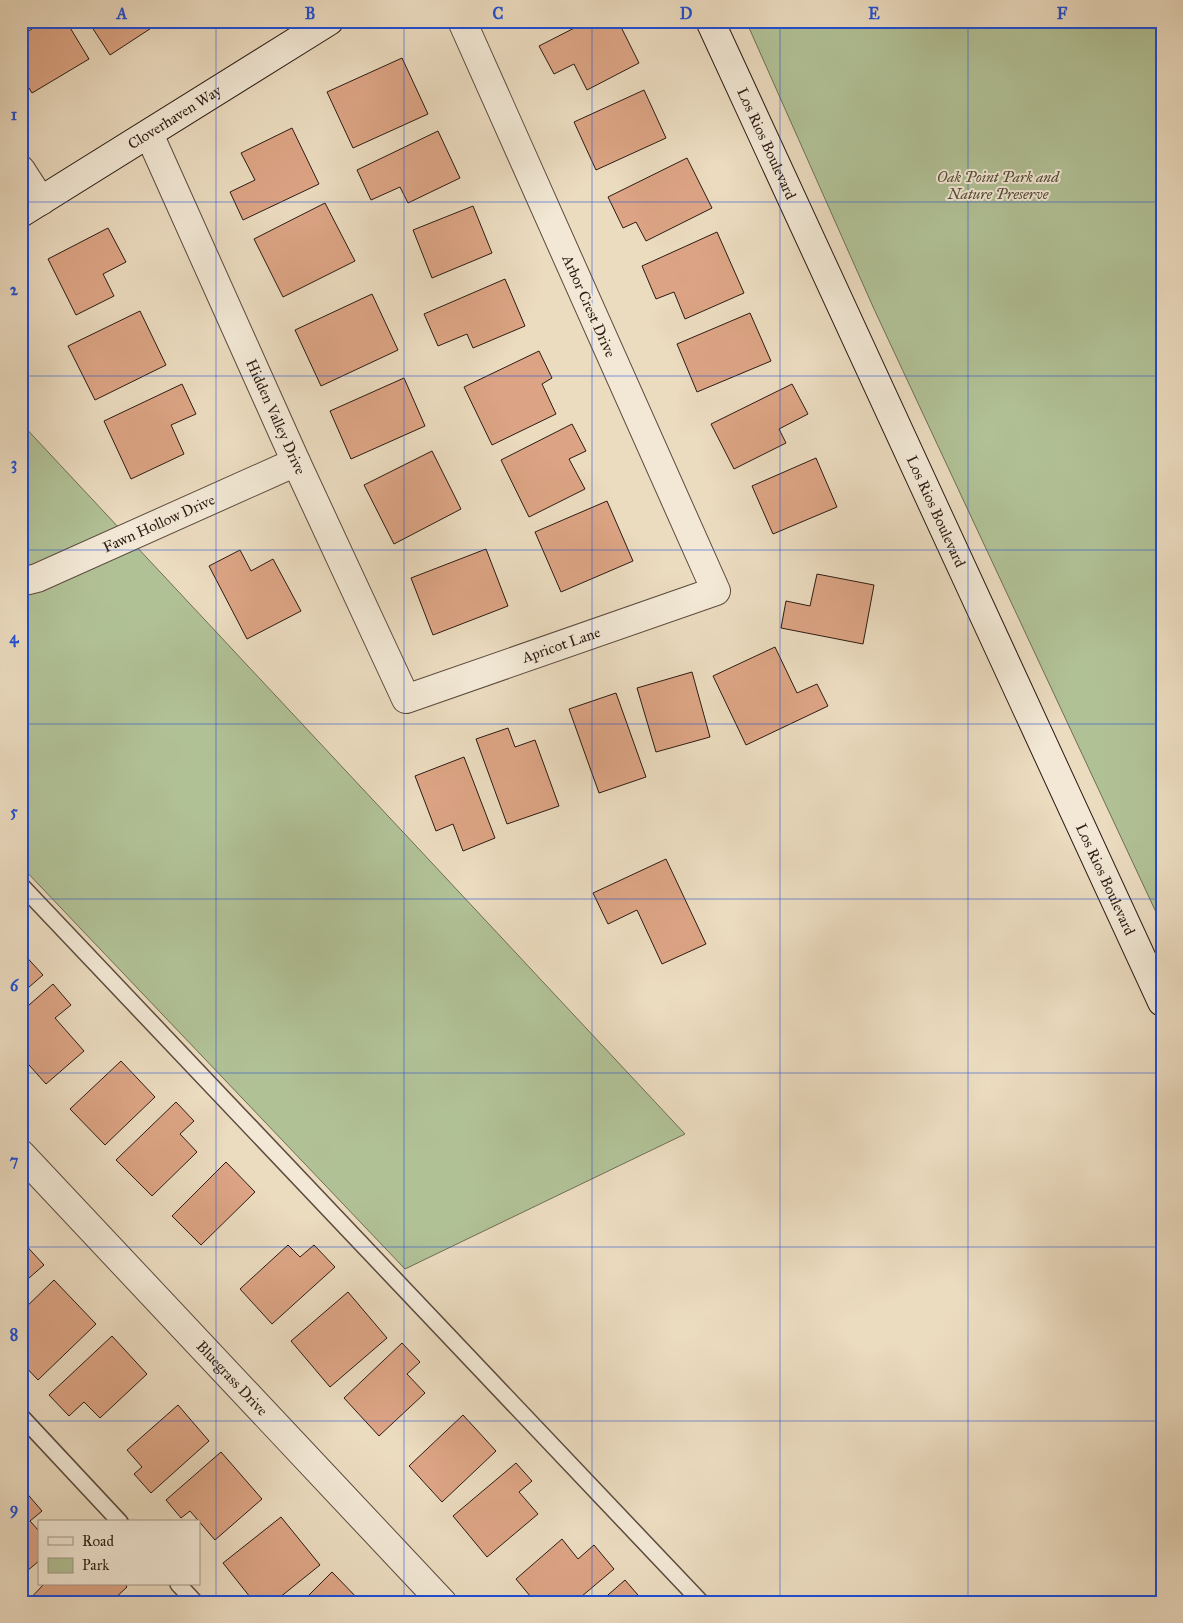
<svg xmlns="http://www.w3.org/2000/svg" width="1183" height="1623" font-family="'IM FELL Great Primer',serif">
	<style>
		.green { fill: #b1c196; stroke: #6e6e54 }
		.building { fill: #dca484; stroke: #2c1b13 }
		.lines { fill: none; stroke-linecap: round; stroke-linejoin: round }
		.lane-casing { stroke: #5c4b3e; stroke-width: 18 }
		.street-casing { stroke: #5c4b3e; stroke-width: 30 }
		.secondary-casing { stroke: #2c1b13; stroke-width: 30 }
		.lane { stroke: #f2e8d5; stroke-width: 15 }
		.street { stroke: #f2e8d5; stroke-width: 28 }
		.secondary { stroke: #f2e8d5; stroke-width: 28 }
		.grid { fill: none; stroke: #1d4ed8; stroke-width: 1; stroke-opacity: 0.55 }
		.labels { text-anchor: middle; stroke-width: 4; stroke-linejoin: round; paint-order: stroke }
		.street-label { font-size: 15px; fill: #2c1b13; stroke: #f2e8d5 }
		.park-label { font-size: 15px; font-style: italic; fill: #544d3a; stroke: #f2e8d5 }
		.neatline { fill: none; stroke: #1d4ed8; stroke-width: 2 }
		.grid-label { font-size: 16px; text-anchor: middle; font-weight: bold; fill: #1d4ed8 }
	</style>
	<rect width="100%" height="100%" fill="#ebdbbf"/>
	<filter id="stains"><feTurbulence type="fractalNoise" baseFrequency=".004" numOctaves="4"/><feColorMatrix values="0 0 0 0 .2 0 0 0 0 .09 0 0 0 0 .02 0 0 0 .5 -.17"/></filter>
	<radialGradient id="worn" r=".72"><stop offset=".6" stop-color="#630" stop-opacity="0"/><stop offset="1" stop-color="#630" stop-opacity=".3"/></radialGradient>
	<!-- green -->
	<g class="green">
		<polygon points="746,21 1162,21 1162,925 874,309"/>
		<polygon points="21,423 685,1134 405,1269 21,866"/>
	</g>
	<!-- building -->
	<g class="building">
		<polygon points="27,21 66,21 89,59 32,93 21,75 21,35 32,29"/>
		<polygon points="88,21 162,21 110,55"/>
		<polygon points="538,21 551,21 541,27"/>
		<polygon points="588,21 618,21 639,63 587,90 574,64 554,74 539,46"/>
		<polygon points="402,58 428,114 353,148 327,92"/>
		<polygon points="644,90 666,138 596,170 574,122"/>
		<polygon points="292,128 319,184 243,220 230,192 255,180 241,153"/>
		<polygon points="438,131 460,178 408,203 400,187 371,200 357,170"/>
		<polygon points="687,158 712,208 646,241 636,222 623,228 608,197"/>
		<polygon points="325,203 355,261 283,297 254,239"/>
		<polygon points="473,206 492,253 432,278 413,230"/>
		<polygon points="108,228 126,262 103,274 114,296 76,315 48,259"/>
		<polygon points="717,232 744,293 685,319 674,292 656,299 642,266"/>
		<polygon points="505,279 525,326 473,348 467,334 438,346 424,314"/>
		<polygon points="372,294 398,350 321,386 295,330"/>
		<polygon points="140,311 166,365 95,400 68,346"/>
		<polygon points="750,313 771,361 697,392 677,344"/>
		<polygon points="539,351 552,378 542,384 556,414 492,445 464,387"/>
		<polygon points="404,378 425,426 351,459 330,411"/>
		<polygon points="182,384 196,414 171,425 184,454 131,479 104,421"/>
		<polygon points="792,384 808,414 779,429 786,443 734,469 711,424"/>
		<polygon points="572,424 586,451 569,459 585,489 529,517 501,460"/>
		<polygon points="432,451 461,509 394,544 364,485"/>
		<polygon points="816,458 837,507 773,534 752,486"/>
		<polygon points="607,501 633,561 561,592 535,532"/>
		<polygon points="486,549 508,606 433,635 411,578"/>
		<polygon points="240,550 251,571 273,559 301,611 247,639 209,566"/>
		<polygon points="817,574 874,585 863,644 781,628 786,601 810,606"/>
		<polygon points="775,647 797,693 817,684 828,706 746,745 713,676"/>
		<polygon points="692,672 710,737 656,752 637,688"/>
		<polygon points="616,693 646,777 599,793 569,709"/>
		<polygon points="508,728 515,747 535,740 559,806 507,824 476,739"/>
		<polygon points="464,757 495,838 463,851 453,824 436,831 415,776"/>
		<polygon points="666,859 706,944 662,964 637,910 608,924 593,893"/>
		<polygon points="21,951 43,975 21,994"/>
		<polygon points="53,984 71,1005 55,1018 84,1051 46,1084 21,1056 21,1012"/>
		<polygon points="121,1061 155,1097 105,1145 70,1109"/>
		<polygon points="176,1102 194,1121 180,1134 197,1152 152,1196 116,1160"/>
		<polygon points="226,1162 255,1192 201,1245 172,1216"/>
		<polygon points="21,1240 44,1265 21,1285"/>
		<polygon points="288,1245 300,1257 314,1245 335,1267 272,1324 240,1289"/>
		<polygon points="54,1280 96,1324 38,1380 21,1362 21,1312"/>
		<polygon points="348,1292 387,1338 330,1387 291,1341"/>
		<polygon points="112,1336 147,1374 100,1418 84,1402 69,1416 49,1395"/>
		<polygon points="402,1343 420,1362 407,1374 425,1393 379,1436 344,1398"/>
		<polygon points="178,1405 209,1441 151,1493 134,1474 142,1467 127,1450"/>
		<polygon points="463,1415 496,1451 442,1502 409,1466"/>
		<polygon points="221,1452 262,1499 215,1540 190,1511 181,1518 166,1500"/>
		<polygon points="516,1463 532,1481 519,1492 538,1514 487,1557 453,1516"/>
		<polygon points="24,1490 42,1511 30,1521 39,1531 39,1561 21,1576 21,1493"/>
		<polygon points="281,1517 320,1565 274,1602 254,1602 223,1563"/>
		<polygon points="562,1539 578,1559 594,1545 614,1569 575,1602 535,1602 516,1579"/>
		<polygon points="332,1572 361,1602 302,1602"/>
		<polygon points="625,1580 644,1602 600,1602"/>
		<polygon points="44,1584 125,1584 127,1587 111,1602 29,1602 28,1601"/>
	</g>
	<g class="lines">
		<defs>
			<g id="lane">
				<polyline points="21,885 701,1602"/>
				<polyline points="21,1416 120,1522"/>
				<polyline points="178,1584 195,1602"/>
			</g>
			<g id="street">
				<path id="s1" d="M 149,134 L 296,462 L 406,699 L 716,591 L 462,21"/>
				<polyline points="21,170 41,201"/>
				<path id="s2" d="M 21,582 L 37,578 L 296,462"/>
				<path id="s3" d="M 21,1154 L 442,1602"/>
			</g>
			<g id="secondary">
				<path id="s4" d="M 710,21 L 1162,1002"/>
				<path id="s5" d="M 21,213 L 329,21"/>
			</g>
		</defs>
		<!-- lane casing -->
		<use href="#lane" class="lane-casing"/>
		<!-- street casing -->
		<use href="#street" class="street-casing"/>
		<!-- secondary casing -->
		<use href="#secondary" class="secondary-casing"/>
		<!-- lane -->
		<use href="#lane" class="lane"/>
		<!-- street -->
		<use href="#street" class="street"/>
		<!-- secondary -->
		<use href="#secondary" class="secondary"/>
	</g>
	<!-- grid -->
	<path class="grid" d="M 216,21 L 216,1602M 404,21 L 404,1602M 592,21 L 592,1602M 780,21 L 780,1602M 968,21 L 968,1602M 21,202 L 1162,202M 21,376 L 1162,376M 21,550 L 1162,550M 21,724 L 1162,724M 21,899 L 1162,899M 21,1073 L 1162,1073M 21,1247 L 1162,1247M 21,1421 L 1162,1421"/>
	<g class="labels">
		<!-- street labels -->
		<g class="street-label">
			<text dy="5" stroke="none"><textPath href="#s5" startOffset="181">Cloverhaven Way</textPath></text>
			<text dy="5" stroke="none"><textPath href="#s4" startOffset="135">Los Rios Boulevard</textPath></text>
			<text transform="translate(589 306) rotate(66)" y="5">Arbor Crest Drive</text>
			<text dy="5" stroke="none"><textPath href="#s1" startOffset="310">Hidden Valley Drive</textPath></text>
			<text dy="5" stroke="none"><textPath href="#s4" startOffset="540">Los Rios Boulevard</textPath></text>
			<text dy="5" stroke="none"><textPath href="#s2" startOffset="150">Fawn Hollow Drive</textPath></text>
			<text dy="5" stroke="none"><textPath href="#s1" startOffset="785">Apricot Lane</textPath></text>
			<text dy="5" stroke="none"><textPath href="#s4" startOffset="945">Los Rios Boulevard</textPath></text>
			<text dy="5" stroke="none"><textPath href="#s3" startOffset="308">Bluegrass Drive</textPath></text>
		</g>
		<!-- park labels -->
		<g class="park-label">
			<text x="998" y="182">Oak Point Park and<tspan x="998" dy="17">Nature Preserve</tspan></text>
		</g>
	</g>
	<!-- margin -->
	<rect width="1183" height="1623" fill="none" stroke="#ebdbbf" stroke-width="55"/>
	<!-- legend -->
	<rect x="38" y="1520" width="162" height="65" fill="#f2e8d5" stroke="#a39687"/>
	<rect x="48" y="1537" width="25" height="8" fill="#f2e8d5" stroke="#a39687"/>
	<text x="82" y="1546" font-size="15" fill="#2c1b13">Road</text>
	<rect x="48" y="1558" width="25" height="15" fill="#b1c196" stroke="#a39687"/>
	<text x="82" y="1570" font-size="15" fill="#2c1b13">Park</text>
	<rect x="28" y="28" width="1128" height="1568" class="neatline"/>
	<g class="grid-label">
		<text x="122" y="19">A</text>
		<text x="310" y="19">B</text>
		<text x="498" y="19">C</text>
		<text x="686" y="19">D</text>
		<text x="874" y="19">E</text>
		<text x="1062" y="19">F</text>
		<text x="14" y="120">1</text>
		<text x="14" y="295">2</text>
		<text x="14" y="469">3</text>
		<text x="14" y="643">4</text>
		<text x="14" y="817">5</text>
		<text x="14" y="991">6</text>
		<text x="14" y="1166">7</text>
		<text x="14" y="1340">8</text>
		<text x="14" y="1514">9</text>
	</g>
	<rect width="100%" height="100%" filter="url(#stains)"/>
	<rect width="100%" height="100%" fill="url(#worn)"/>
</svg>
